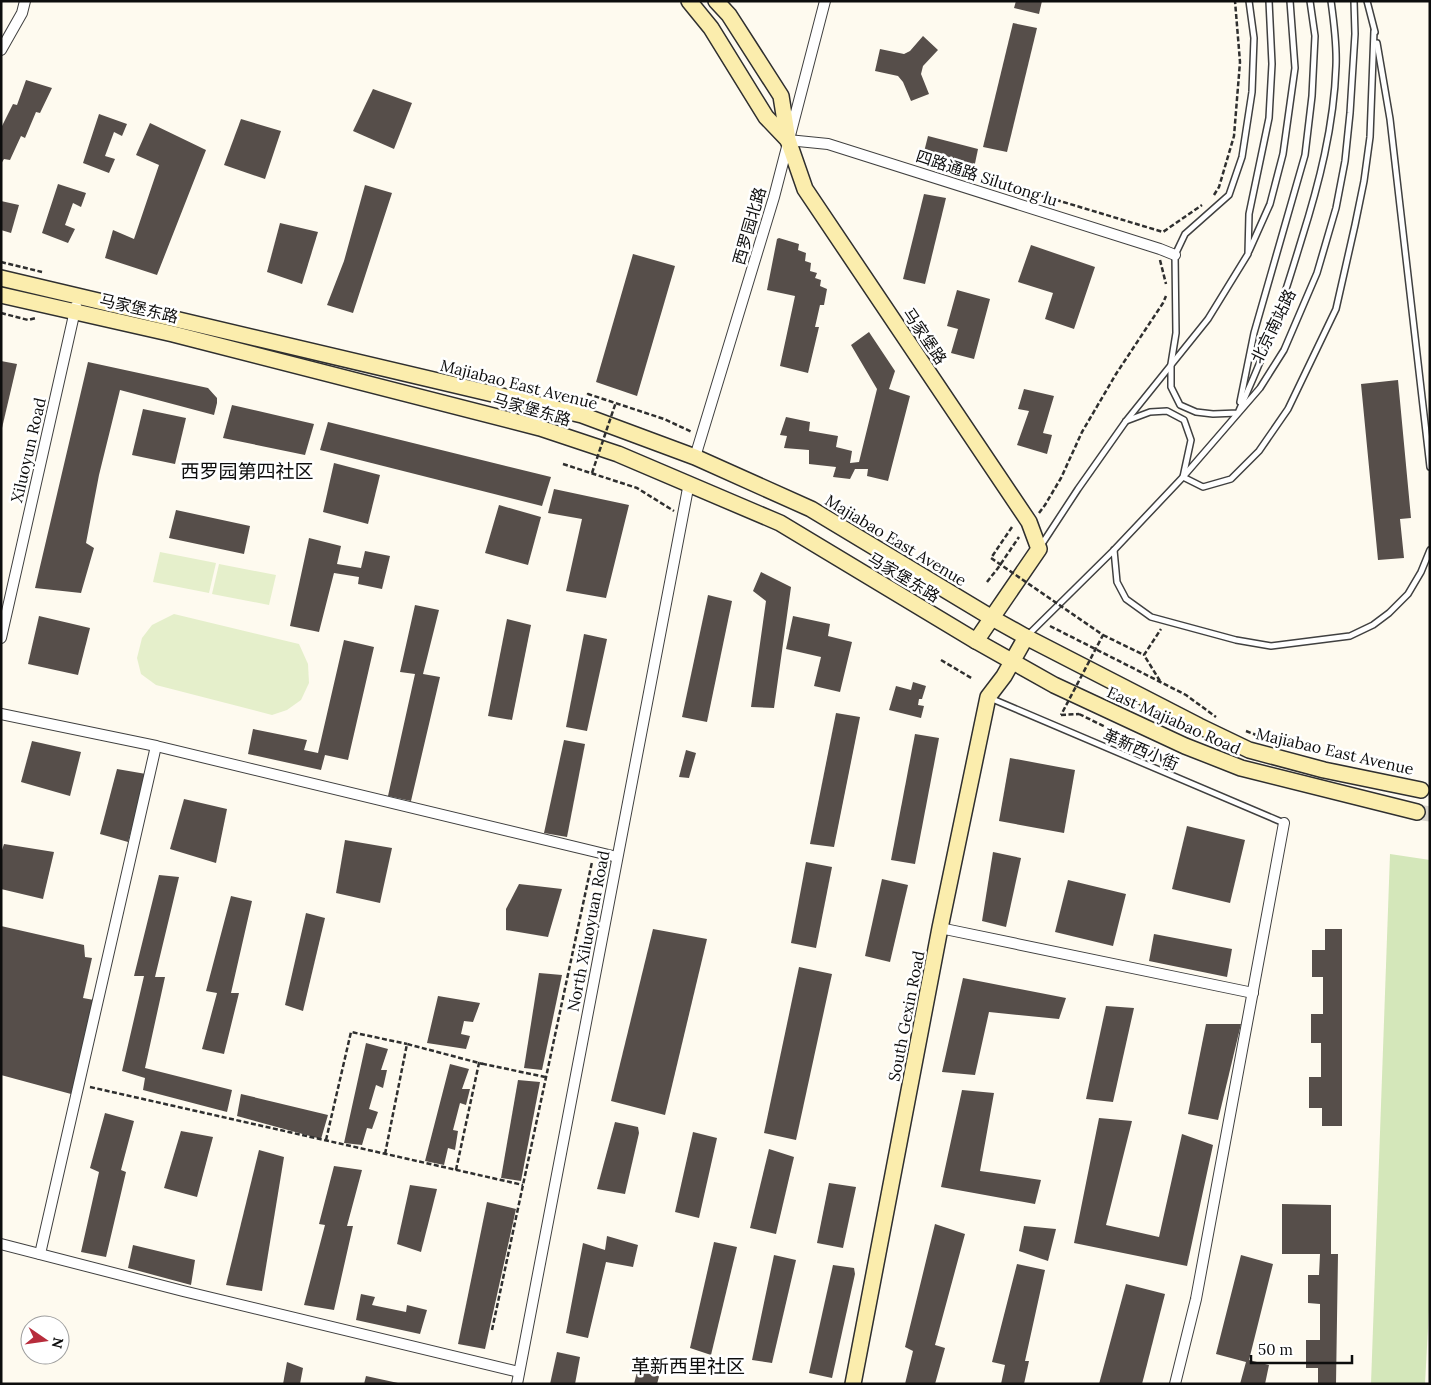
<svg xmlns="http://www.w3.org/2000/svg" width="1431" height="1385" font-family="Lora,'Noto Sans SC',serif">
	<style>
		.green { fill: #d4e7ba }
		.pitch { fill: #e5efcb }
		.building { fill: #564e4a }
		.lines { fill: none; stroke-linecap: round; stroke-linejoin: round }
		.secondary-tunnel { stroke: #dad6cd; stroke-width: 15; stroke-dasharray: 15 8; stroke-linecap: butt }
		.lane-casing { stroke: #404040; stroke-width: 8 }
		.street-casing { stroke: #404040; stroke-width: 12 }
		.secondary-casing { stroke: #2f2f2f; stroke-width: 18 }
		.path { stroke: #2f2f2f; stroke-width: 2.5; stroke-dasharray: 5 2.5; stroke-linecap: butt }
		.lane { stroke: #fff; stroke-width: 5 }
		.street { stroke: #fff; stroke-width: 10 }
		.secondary { stroke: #fbedad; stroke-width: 15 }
		.path-bridge { stroke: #2f2f2f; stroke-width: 2.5; stroke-dasharray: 5 2.5; stroke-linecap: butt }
		.labels { text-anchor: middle; stroke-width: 5; stroke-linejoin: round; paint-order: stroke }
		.street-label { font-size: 16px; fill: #0d0d0d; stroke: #fff }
		.quarter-label { font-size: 19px; fill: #0d0d0d; stroke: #fff }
	</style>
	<rect width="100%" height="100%" fill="#fefaef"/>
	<!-- green -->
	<polygon class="green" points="1390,854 1430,860 1430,1291 1425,1384 1371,1384"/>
	<!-- pitch -->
	<g class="pitch">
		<polygon points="160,552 216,563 209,593 153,582"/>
		<polygon points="219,564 276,575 269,605 212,594"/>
		<polygon points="174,614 299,644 308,664 309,683 301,700 287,710 272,715 156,685 141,674 137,658 142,638 152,625"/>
	</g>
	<!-- building -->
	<g class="building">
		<polygon points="1016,1 1042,1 1039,14 1014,8"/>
		<polygon points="1013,23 1037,28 1007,152 983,147"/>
		<polygon points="923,36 938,50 923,66 921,74 929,94 911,101 903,82 898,76 875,71 880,49 904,54 910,51"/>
		<polygon points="26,80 52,88 40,113 36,112 25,138 21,136 10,160 4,159 1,164 1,128 13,104 17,105"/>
		<polygon points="373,89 412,103 394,149 353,131"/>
		<polygon points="99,114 127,124 122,136 114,132 105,156 115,159 109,173 83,163"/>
		<polygon points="241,119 281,131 265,179 224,165"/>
		<polygon points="150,123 206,150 157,275 105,258 113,230 134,239 159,165 136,155"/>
		<polygon points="928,136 978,149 973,173 922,160"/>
		<polygon points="58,184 86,193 81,207 73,203 65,225 75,229 68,243 42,233"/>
		<polygon points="365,185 392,193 353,313 327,305 344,261"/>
		<polygon points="924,194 946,198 925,284 903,279"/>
		<polygon points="1,201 19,205 11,233 1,230"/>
		<polygon points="280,223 318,232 302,284 267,272"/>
		<polygon points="779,238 799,244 798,250 806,253 805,261 811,263 810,271 817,273 815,278 821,280 820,286 827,289 824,305 820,305 815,327 819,327 808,373 780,366 795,296 767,290 777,239"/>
		<polygon points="1031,245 1095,267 1074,329 1045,319 1053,293 1018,282"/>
		<polygon points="633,254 675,266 637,396 596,382"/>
		<polygon points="957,290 990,299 974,359 951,353 958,329 947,326"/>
		<polygon points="869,332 895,371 889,389 910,396 888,481 867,476 868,469 855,469 850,479 833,477 836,467 809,464 809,450 784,448 787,436 780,435 786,417 810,422 809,431 838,436 836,447 852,451 850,463 859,462 877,389 851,345"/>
		<polygon points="1,361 17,364 2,428 1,428"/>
		<polygon points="88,362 208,388 217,398 217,403 214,415 120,390 99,475 86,543 94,548 81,593 35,588"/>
		<polygon points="1398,380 1411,518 1400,519 1404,558 1378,560 1361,384"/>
		<polygon points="1024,389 1054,396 1043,433 1052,435 1047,454 1017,445 1029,411 1018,409"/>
		<polygon points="232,405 314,424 305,455 223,438"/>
		<polygon points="143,409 186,418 175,464 132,455"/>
		<polygon points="328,422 551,477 542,506 320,450"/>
		<polygon points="334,463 380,475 368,524 323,512"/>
		<polygon points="554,489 629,505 606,598 566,591 582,519 548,513"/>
		<polygon points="499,505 541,517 528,565 485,553"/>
		<polygon points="176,510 250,526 244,554 169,538"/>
		<polygon points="309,538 341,546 337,564 361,568 365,551 390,556 382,589 358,584 359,577 334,573 319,632 290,626"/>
		<polygon points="761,572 791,587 774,708 751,707 766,601 753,591"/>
		<polygon points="708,595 732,601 707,722 682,717"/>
		<polygon points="415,605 439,610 423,674 440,677 411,801 388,796 415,674 400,672"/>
		<polygon points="39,616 90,628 78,675 28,664"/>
		<polygon points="793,616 830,624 828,636 852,642 840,692 814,686 821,657 786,649"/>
		<polygon points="507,619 531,625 512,720 488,716"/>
		<polygon points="584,634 607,639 587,731 566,727"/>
		<polygon points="344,640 374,647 348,760 325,755 321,770 248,754 253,729 307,740 304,750 318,753"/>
		<polygon points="913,682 926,686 922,699 919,699 918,705 924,706 921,718 889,710 896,686 911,690"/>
		<polygon points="836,713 860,717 834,847 810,844"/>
		<polygon points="915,734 939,738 915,864 891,860"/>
		<polygon points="564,740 585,744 567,837 544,833"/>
		<polygon points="32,741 81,752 70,796 21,782"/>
		<polygon points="686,750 696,753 689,778 679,777"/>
		<polygon points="1010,758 1075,770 1064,833 999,821"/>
		<polygon points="117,769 146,774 128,842 100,834"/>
		<polygon points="184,799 227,809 216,863 170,849"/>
		<polygon points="1187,826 1245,840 1230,903 1172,889"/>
		<polygon points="345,840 392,848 380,903 336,893"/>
		<polygon points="4,844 54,852 43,899 1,889 1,853"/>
		<polygon points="993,852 1021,858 1006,927 982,921"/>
		<polygon points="806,862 832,867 816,948 791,943"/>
		<polygon points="159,875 179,877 155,977 165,977 145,1068 232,1090 227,1112 143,1090 145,1078 122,1071 144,976 134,976"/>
		<polygon points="882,879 908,885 890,962 865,956"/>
		<polygon points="1068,880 1126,894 1113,946 1055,932"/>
		<polygon points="519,884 562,889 548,937 506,930 506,909"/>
		<polygon points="231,896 252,901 231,993 239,993 224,1054 202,1049 217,993 206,991"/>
		<polygon points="306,913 325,918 303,1011 285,1005"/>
		<polygon points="1,926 84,945 85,957 92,958 83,998 94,1000 71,1094 1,1075"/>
		<polygon points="653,929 707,939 665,1115 611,1101"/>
		<polygon points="1325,929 1342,929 1342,1126 1322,1126 1322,1108 1309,1108 1309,1077 1321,1077 1321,1043 1311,1043 1311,1014 1323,1014 1323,977 1312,977 1312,950 1325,950"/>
		<polygon points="1154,934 1232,949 1227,977 1149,961"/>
		<polygon points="799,967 832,974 796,1140 764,1133"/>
		<polygon points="539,973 562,975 542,1070 524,1068"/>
		<polygon points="963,978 1066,998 1059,1019 989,1012 975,1075 942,1072"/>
		<polygon points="438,996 480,1003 473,1022 464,1021 461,1034 470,1036 466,1049 427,1043"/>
		<polygon points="1106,1006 1134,1008 1113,1102 1086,1099"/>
		<polygon points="1206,1024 1241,1024 1218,1120 1188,1114"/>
		<polygon points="366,1043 388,1049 381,1070 387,1070 383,1088 376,1085 369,1109 378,1112 372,1129 367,1128 362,1145 344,1143"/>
		<polygon points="450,1064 469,1069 462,1089 470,1089 466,1105 460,1103 453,1130 458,1131 455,1150 448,1148 444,1165 425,1161"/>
		<polygon points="518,1080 540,1082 521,1181 501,1178"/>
		<polygon points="962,1090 994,1093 980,1171 1041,1180 1035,1204 941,1187"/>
		<polygon points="241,1094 328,1115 321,1139 237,1116"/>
		<polygon points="105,1113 134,1121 121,1170 126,1172 106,1257 81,1252 99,1172 90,1168"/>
		<polygon points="1099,1118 1132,1121 1106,1225 1159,1237 1182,1134 1213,1145 1187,1266 1074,1243"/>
		<polygon points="615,1122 638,1127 639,1133 625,1194 597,1189"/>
		<polygon points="181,1131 213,1137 197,1197 164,1188"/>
		<polygon points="693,1132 717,1138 699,1218 675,1212"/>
		<polygon points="769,1149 794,1157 776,1234 750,1228"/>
		<polygon points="259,1150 284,1157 262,1291 226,1285"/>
		<polygon points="334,1166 362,1170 347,1226 353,1226 334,1310 304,1305 325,1225 319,1224"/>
		<polygon points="829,1183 856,1187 843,1248 817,1243"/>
		<polygon points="410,1185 437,1189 421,1252 397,1244"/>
		<polygon points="487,1202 516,1209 485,1349 458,1344"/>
		<polygon points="1282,1204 1331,1205 1331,1254 1338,1254 1336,1384 1318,1384 1318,1368 1306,1368 1306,1340 1320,1340 1320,1304 1308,1303 1308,1275 1319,1275 1320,1254 1282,1254"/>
		<polygon points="935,1224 965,1234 935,1345 945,1348 935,1384 905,1384 913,1351 905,1347"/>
		<polygon points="1024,1226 1056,1229 1048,1261 1019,1251"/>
		<polygon points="607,1236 638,1245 633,1267 606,1262 588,1338 566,1333 583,1243 605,1250"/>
		<polygon points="714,1242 737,1247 711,1355 690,1348"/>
		<polygon points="133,1245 195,1260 191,1285 128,1268"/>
		<polygon points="774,1255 796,1260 772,1363 752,1360"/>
		<polygon points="1241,1255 1273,1264 1249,1360 1269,1365 1265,1384 1240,1384 1246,1362 1216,1354"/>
		<polygon points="1017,1264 1045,1270 1025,1361 1029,1361 1024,1384 1001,1384 1005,1365 992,1362"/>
		<polygon points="833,1265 854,1268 855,1274 832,1378 809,1373"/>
		<polygon points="1126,1284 1165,1294 1142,1384 1099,1384"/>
		<polygon points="361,1294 375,1297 372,1305 406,1312 407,1305 427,1310 420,1334 356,1320"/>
		<polygon points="557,1352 580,1357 575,1384 550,1384"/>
		<polygon points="287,1362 303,1368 300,1384 283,1384"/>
		<polygon points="638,1368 661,1369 657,1384 634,1384"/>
		<polygon points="366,1376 398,1383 398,1384 364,1384"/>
	</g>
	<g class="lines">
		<!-- secondary-tunnel -->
		<polyline class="secondary-tunnel" points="1417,812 1430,814"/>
		<defs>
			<g id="lane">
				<path d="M 1249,1 L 1254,38 L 1252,92 L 1242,157 L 1229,195 L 1185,234 L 1175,255 L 1176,333 L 1171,364 L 1171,387 L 1180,405 L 1196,412 L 1213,414 L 1238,413 C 1247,392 1257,371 1265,349 C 1279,314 1290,277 1301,241 C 1319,184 1334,126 1336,66 C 1337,44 1334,23 1331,1"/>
				<polyline points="1367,1 1375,32"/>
				<polyline points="1377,43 1390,119 1430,467"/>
				<polyline points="1249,251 1270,204 1283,154 1295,68 1290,1"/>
				<polyline points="1240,402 1254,333 1305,155 1312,96 1315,36 1310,1"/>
				<polyline points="1126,421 1150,412 1167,411 1184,420 1191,440 1183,477 1203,487 1231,479 1259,451 1288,409 1336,309 1355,225 1364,181 1370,137 1374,31"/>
				<polyline points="1040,547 1078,489 1126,421 1208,319 1248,254 1249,214 1269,118 1272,64 1269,1"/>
				<polyline points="1114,550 1117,582 1126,599 1151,617 1236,640 1271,646 1350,636 1373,625 1389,613 1408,594 1421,572 1430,550"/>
				<polyline points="1028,635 1114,550 1183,477 1260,388 1284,350 1317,273 1336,208 1345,161 1350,113 1355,34 1354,1"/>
				<polyline points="990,698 1284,823"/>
			</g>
			<g id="street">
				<polyline points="1,50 22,13 25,1"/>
				<polyline points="788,140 828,144 1160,249 1175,255"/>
				<polyline points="695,457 774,197 825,1"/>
				<polyline points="1,638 76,306"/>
				<polyline points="1,714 156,746 617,857"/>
				<polyline points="940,928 1253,993"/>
				<polyline points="1,1244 183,1291 519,1372"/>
				<polyline points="40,1254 156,746"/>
				<polyline points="517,1384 689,483"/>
				<polyline points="1175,1384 1196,1299 1284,823"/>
			</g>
			<g id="secondary">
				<polyline points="689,1 711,28 766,117 788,140"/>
				<polyline points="716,1 729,15 781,96 788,140 805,189 1029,522 1039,549 976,641"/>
				<polyline points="1,278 582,415 695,457 811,509 992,618 1026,637 1199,726 1249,750 1324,770 1421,790"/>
				<polyline points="1,295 173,334 540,428 618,454 780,523 976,641 1054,685 1185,746 1241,768 1417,812"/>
				<polyline points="853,1384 940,928 988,697 1004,676 1026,637"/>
			</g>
		</defs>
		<!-- lane casing -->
		<use href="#lane" class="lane-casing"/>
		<!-- street casing -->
		<use href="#street" class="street-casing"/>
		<!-- secondary casing -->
		<use href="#secondary" class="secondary-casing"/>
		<!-- path -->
		<g class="path">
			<polyline points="1020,189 1163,232 1202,205"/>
			<polyline points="1214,195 1219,187 1234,136 1240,62 1235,1"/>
			<polyline points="1160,260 1166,284"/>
			<polyline points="1,262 42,272"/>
			<polyline points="1,313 28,320 36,318"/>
			<polyline points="586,402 588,394 664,419 692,432"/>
			<polyline points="563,464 637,488 674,511"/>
			<polyline points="1039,513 1045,505 1061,478 1082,432 1116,374 1163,303 1166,296"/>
			<polyline points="987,582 998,568 1019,537"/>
			<polyline points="1050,626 1186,695 1216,717"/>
			<polyline points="1103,635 1144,655"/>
			<polyline points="941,660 973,679"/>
			<polyline points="1160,681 1144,655 1161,629"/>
			<polyline points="1079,714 1122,735 1156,749"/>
			<polyline points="1061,715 1079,714"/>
			<polyline points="1246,731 1264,738"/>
			<polyline points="1325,754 1351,760"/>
			<polyline points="90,1087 523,1185"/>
			<polyline points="326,1140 351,1032 407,1044"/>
			<polyline points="385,1154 407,1044 483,1064"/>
			<polyline points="456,1170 479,1063 545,1077"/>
			<polyline points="492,1330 592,862"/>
		</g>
		<!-- lane -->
		<use href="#lane" class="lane"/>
		<!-- street -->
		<use href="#street" class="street"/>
		<!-- secondary -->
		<use href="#secondary" class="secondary"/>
		<!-- path-bridge -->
		<g class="path-bridge">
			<polyline points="592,473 616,402"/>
			<polyline points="1012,527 991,558 1103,635 1061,715"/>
		</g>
	</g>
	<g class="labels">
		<!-- street labels -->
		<g class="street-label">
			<text transform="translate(987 178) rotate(18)" y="6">四路通路 Silutong lu</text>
			<text transform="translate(749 226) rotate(-74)" y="6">西罗园北路</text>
			<text transform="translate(139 308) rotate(13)" y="6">马家堡东路</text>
			<text transform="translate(1273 326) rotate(-64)" y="6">北京南站路</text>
			<text transform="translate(925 336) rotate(56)" y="6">马家堡路</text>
			<text transform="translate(519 384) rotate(14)" y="6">Majiabao East Avenue</text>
			<text transform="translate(532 409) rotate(16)" y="6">马家堡东路</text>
			<text transform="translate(28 450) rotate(-77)" y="6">Xiluoyun Road</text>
			<text transform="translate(896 540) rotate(31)" y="6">Majiabao East Avenue</text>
			<text transform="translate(904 577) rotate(31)" y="6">马家堡东路</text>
			<text transform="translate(1174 720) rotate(24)" y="6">East Majiabao Road</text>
			<text transform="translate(1141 749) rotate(23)" y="6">革新西小街</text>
			<text transform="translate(1335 751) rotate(13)" y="6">Majiabao East Avenue</text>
			<text transform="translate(588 931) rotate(-79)" y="6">North Xiluoyuan Road</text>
			<text transform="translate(906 1016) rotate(-79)" y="6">South Gexin Road</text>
		</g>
		<!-- quarter labels -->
		<g class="quarter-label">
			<text x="247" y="478">西罗园第四社区</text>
			<text x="688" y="1373">革新西里社区</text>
		</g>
	</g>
	<!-- border -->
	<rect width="1431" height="1385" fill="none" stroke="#0d0d0d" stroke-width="5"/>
	<!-- north arrow -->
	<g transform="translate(45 1340) rotate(103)"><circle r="24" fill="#ffffff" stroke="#9e9e9e"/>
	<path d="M0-4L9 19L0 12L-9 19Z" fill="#b72c3b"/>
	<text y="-8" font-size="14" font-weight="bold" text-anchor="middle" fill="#0d0d0d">N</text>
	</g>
	<!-- scale -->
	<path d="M1251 1355v8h101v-8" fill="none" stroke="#0d0d0d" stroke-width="2.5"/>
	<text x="1258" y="1355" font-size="15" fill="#0d0d0d" stroke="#ffffff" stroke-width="4" paint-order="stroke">50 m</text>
</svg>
